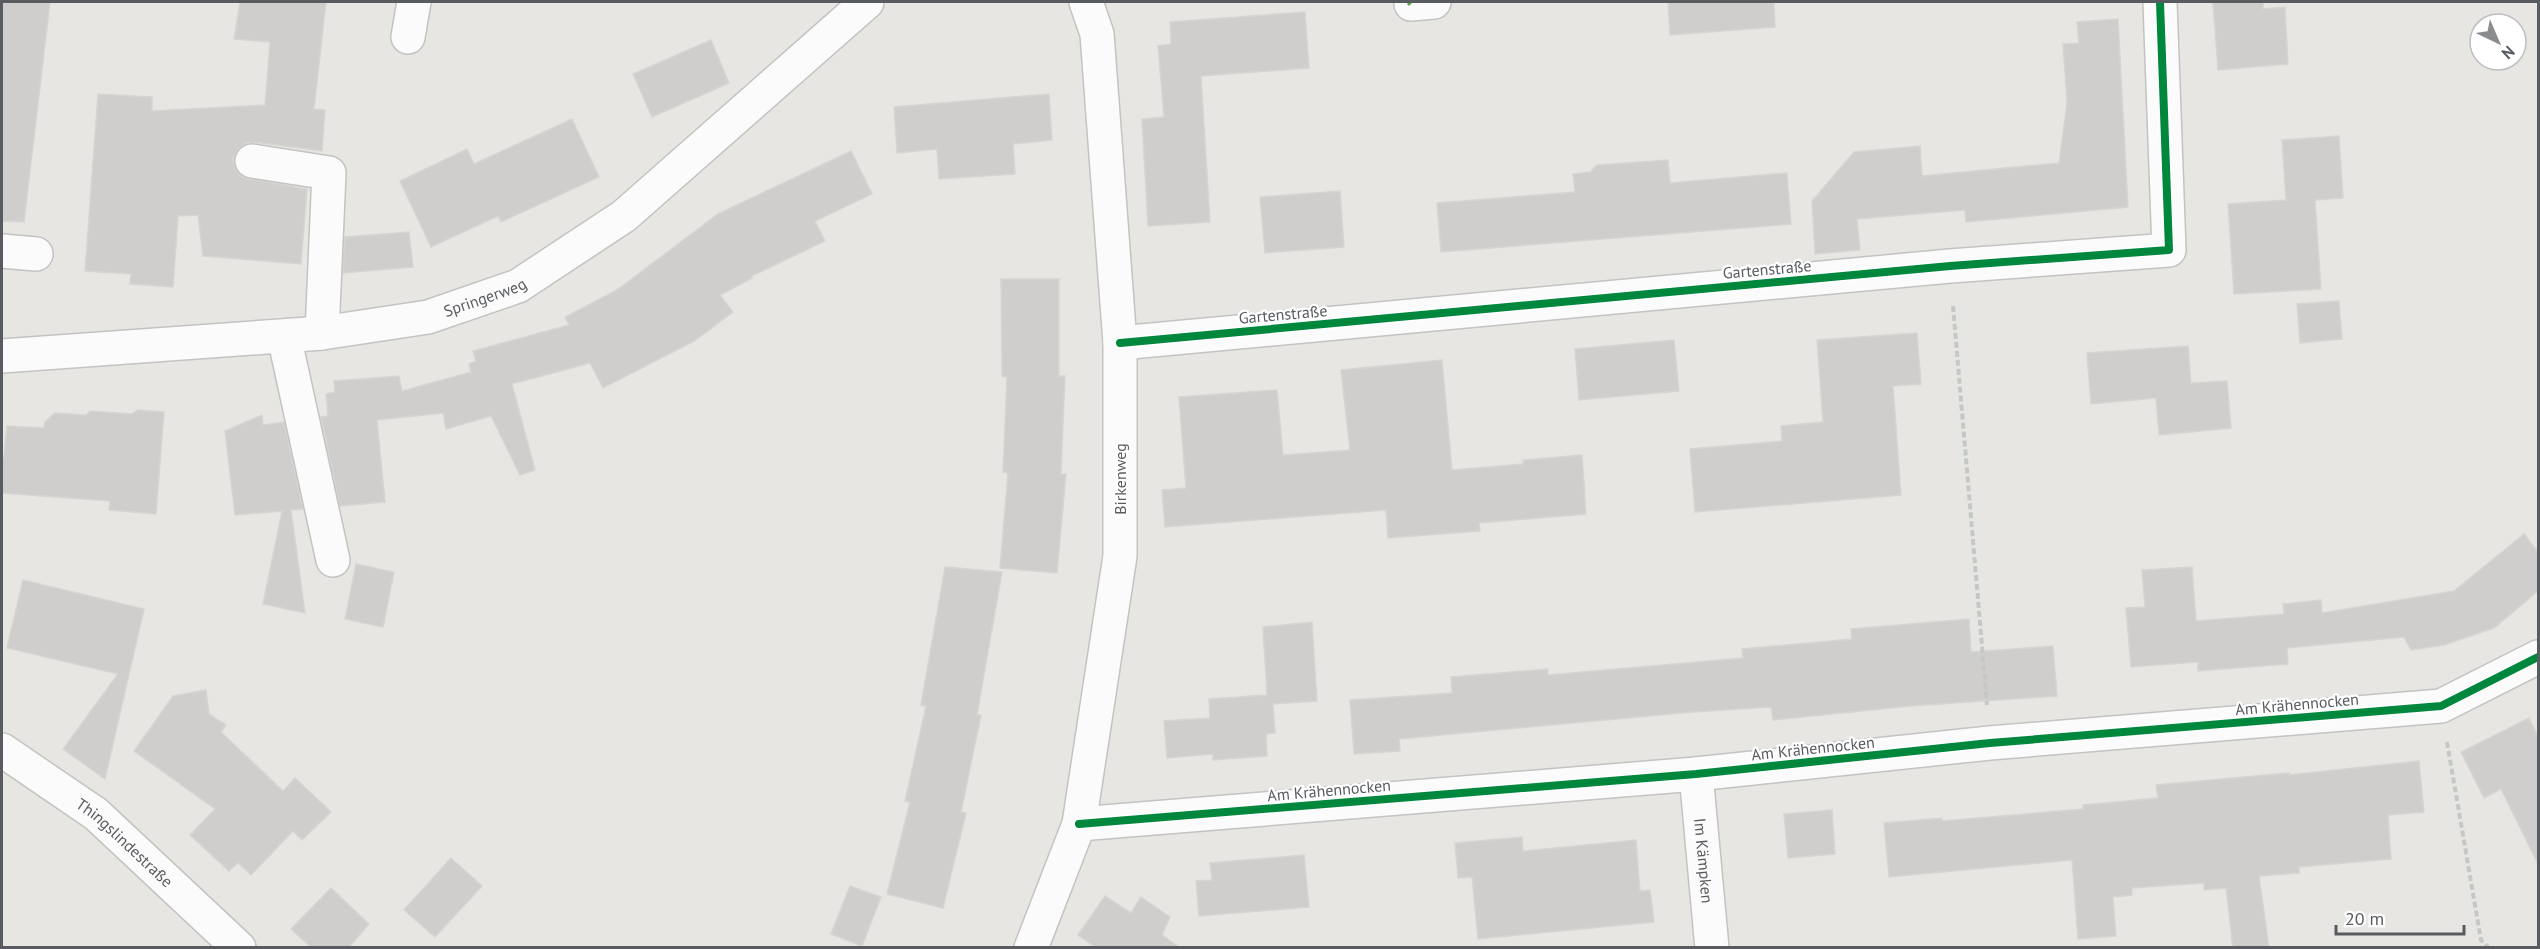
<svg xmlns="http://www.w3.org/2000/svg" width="2540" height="949" font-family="'PT Sans',sans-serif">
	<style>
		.building { fill: #d0cecc; stroke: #d7d5d2; stroke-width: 1.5 }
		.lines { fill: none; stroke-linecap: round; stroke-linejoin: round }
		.minor-casing { stroke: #c3c3c2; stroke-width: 36 }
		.path { stroke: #c5c9c6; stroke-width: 4; stroke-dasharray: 6 3; stroke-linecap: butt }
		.minor { stroke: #fcfbfb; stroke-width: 33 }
		.quiet { stroke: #58ab4b; stroke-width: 6; stroke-dasharray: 12 6; stroke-linecap: butt }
		.cycleway-casing { stroke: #fff; stroke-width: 11 }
		.cycleway { stroke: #00873e; stroke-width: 8 }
		.labels { text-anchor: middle; stroke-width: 4.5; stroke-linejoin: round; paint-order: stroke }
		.street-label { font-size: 16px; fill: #585c60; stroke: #fff }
	</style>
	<rect width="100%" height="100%" fill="#e8e6e3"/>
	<!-- building -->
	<g class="building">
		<polygon points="2,2 50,2 24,222 2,221"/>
		<polygon points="240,2 326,2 314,109 325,110 322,151 254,142 246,143 238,149 233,159 235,168 241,176 249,179 307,189 301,264 203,256 198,215 178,216 173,287 130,284 131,274 85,271 98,94 152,97 152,111 265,105 270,42 234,39"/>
		<polygon points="1668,2 1774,2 1775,27 1670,35"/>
		<polygon points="2213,2 2263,2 2263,9 2285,7 2288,64 2218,70"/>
		<polygon points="1305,12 1309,68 1201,76 1210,222 1148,226 1142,119 1164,117 1158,46 1171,44 1170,22"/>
		<polygon points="2118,19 2128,207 1966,222 1965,210 1857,219 1860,250 1815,254 1812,201 1854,152 1920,146 1922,176 2059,163 2067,103 2063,44 2079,43 2077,22"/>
		<polygon points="711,40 729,83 652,117 633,74"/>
		<polygon points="1049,94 1052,140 1013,144 1015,174 939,179 937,149 897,153 894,107"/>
		<polygon points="572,119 599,177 501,222 498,216 431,247 400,181 467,149 474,164"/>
		<polygon points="2339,136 2343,198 2315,200 2321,289 2234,294 2228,204 2286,200 2282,140"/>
		<polygon points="851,151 872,194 815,221 825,241 752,276 752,278 720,295 733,312 694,341 603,388 590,363 512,384 535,470 520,475 491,416 446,429 443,413 377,420 385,502 340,506 321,417 328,416 326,394 335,392 334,381 399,376 402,391 471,372 469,364 476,361 473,351 569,325 565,317 617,290 718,214"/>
		<polygon points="1668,160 1670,183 1787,173 1791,224 1441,252 1437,203 1575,192 1573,174 1590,172 1597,165"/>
		<polygon points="1340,191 1344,247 1265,253 1260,197"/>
		<polygon points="409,232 413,267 343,273 345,237"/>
		<polygon points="1001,279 1059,279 1059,376 1065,376 1061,474 1066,474 1057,573 1000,568 1008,473 1003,472 1007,377 1002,376"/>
		<polygon points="2339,301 2342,339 2300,343 2297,304"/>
		<polygon points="1917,333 1921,384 1893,386 1901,495 1695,512 1690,449 1782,441 1781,426 1823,422 1817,340"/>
		<polygon points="1674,340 1679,391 1579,400 1575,349"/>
		<polygon points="2188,346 2191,383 2227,381 2231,428 2159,435 2156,398 2091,404 2087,353"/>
		<polygon points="1442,360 1452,470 1523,464 1523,460 1582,455 1586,514 1479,523 1480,531 1388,538 1386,510 1165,527 1162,490 1186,488 1179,397 1277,390 1283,455 1350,450 1341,370"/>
		<polygon points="138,410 164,412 156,514 109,510 110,501 2,493 2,457 4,457 7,426 44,428 45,422 55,413 86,415 90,411 132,414"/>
		<polygon points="262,415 263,425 284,422 303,509 291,510 305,613 263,604 282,511 235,515 225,431"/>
		<polygon points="2524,534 2538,552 2538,591 2494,628 2444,645 2411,650 2404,637 2287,648 2288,664 2198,671 2198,662 2131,667 2126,608 2145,607 2142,570 2192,567 2196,621 2284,614 2283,604 2321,600 2322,613 2454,591"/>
		<polygon points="356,564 394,572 383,627 345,619"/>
		<polygon points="945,567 1002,572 977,715 981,715 961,812 966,813 943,908 887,894 910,802 905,801 926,706 921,705"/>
		<polygon points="23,580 144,609 105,779 63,749 118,674 7,648"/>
		<polygon points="1969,619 1971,652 2053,646 2057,696 1911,706 1773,720 1771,707 1693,712 1399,739 1400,751 1354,754 1350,700 1452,693 1451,677 1548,669 1548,675 1743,658 1742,649 1852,639 1851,629"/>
		<polygon points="1312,622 1317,701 1273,704 1275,733 1266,734 1267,756 1213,760 1213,754 1167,758 1164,721 1210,718 1209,699 1267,695 1263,627"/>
		<polygon points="206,690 209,714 226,725 221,732 283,791 295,778 331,812 302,840 293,831 251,875 238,863 229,871 190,835 215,809 134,751 173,696"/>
		<polygon points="2529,718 2538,737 2538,864 2501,789 2484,798 2461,752"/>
		<polygon points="2419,761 2424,812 2388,815 2391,859 2299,867 2299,873 2259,876 2269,948 2233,948 2226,888 2204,890 2204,883 2132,888 2132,895 2113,897 2116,936 2078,939 2072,860 1889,877 1884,823 1942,818 1942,821 2083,809 2083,805 2158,798 2156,785 2289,773 2289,775"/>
		<polygon points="1832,810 1835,854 1788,858 1784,814"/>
		<polygon points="1522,837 1523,851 1636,840 1640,891 1650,890 1654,922 1478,939 1472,877 1458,878 1455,843"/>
		<polygon points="1304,855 1309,907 1199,916 1196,881 1212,880 1210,863"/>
		<polygon points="451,858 482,886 435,937 404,910"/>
		<polygon points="850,886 881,897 862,946 831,934"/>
		<polygon points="331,888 369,924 348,948 312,948 291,929"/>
		<polygon points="1105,896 1131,913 1141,897 1170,917 1162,935 1180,948 1097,948 1078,935"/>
	</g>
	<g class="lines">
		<defs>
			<g id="minor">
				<polyline points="1411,4 1434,2"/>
				<polyline points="408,37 414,2"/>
				<polyline points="252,161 329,173 322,333"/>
				<polyline points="2,251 36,254"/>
				<polyline points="284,336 333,560"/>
				<polyline points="1120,343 1950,266 2169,250 2160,2"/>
				<path id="s1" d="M 2,356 L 322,333 L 428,317 L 518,286 L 624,216 L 867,2"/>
				<path id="s2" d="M 2,750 L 96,814 L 239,948"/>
				<path id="s3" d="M 1696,774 L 1712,948"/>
				<polyline points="1079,824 1696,774 1990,743 2441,706 2538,657"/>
				<polyline points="1031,948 1079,824 1120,556 1120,343 1097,34 1086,2"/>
			</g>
		</defs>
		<!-- minor casing -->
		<use href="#minor" class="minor-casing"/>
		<!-- path -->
		<g class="path">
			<polyline points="1953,306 1987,705"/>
			<polyline points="2447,742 2481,940 2489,948"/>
		</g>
		<!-- minor -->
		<use href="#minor" class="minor"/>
		<!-- quiet -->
		<polyline class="quiet" points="1409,2 1411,4"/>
		<defs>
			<g id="cycleway">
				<polyline points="1120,343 1950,266 2169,250 2160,2"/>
				<polyline points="1079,824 1696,774 1990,743 2441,706 2538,657"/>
			</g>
		</defs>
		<!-- cycleway casing -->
		<use href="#cycleway" class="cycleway-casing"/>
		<!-- cycleway -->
		<use href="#cycleway" class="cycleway"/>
	</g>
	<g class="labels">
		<!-- street labels -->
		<g class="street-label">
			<text transform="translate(1767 269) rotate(-5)" y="6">Gartenstraße</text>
			<text dy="6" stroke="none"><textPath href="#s1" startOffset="488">Springerweg</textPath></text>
			<text transform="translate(1283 314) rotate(-5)" y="6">Gartenstraße</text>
			<text transform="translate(1120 479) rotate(-90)" y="6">Birkenweg</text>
			<text transform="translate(2297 704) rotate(-5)" y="6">Am Krähennocken</text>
			<text transform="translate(1813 748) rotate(-6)" y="6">Am Krähennocken</text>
			<text transform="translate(1329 790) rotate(-5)" y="6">Am Krähennocken</text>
			<text dy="6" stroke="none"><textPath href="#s2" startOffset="154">Thingslindestraße</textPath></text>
			<text dy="6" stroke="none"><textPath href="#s3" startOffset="87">Im Kämpken</textPath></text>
		</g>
	</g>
	<!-- border -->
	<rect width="2540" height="949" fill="none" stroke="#585c60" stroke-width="6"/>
	<!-- north arrow -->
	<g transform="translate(2498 42) rotate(136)"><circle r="28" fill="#ffffff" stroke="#bcbebf" stroke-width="1.5"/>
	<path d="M0-4.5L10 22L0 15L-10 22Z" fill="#8a8c8e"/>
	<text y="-9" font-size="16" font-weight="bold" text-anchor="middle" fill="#585c60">N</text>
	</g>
	<!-- scale -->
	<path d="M2336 925v9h128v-9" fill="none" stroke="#585c60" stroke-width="3"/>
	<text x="2345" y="925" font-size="18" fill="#585c60" stroke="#ffffff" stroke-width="4.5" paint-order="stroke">20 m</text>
</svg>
